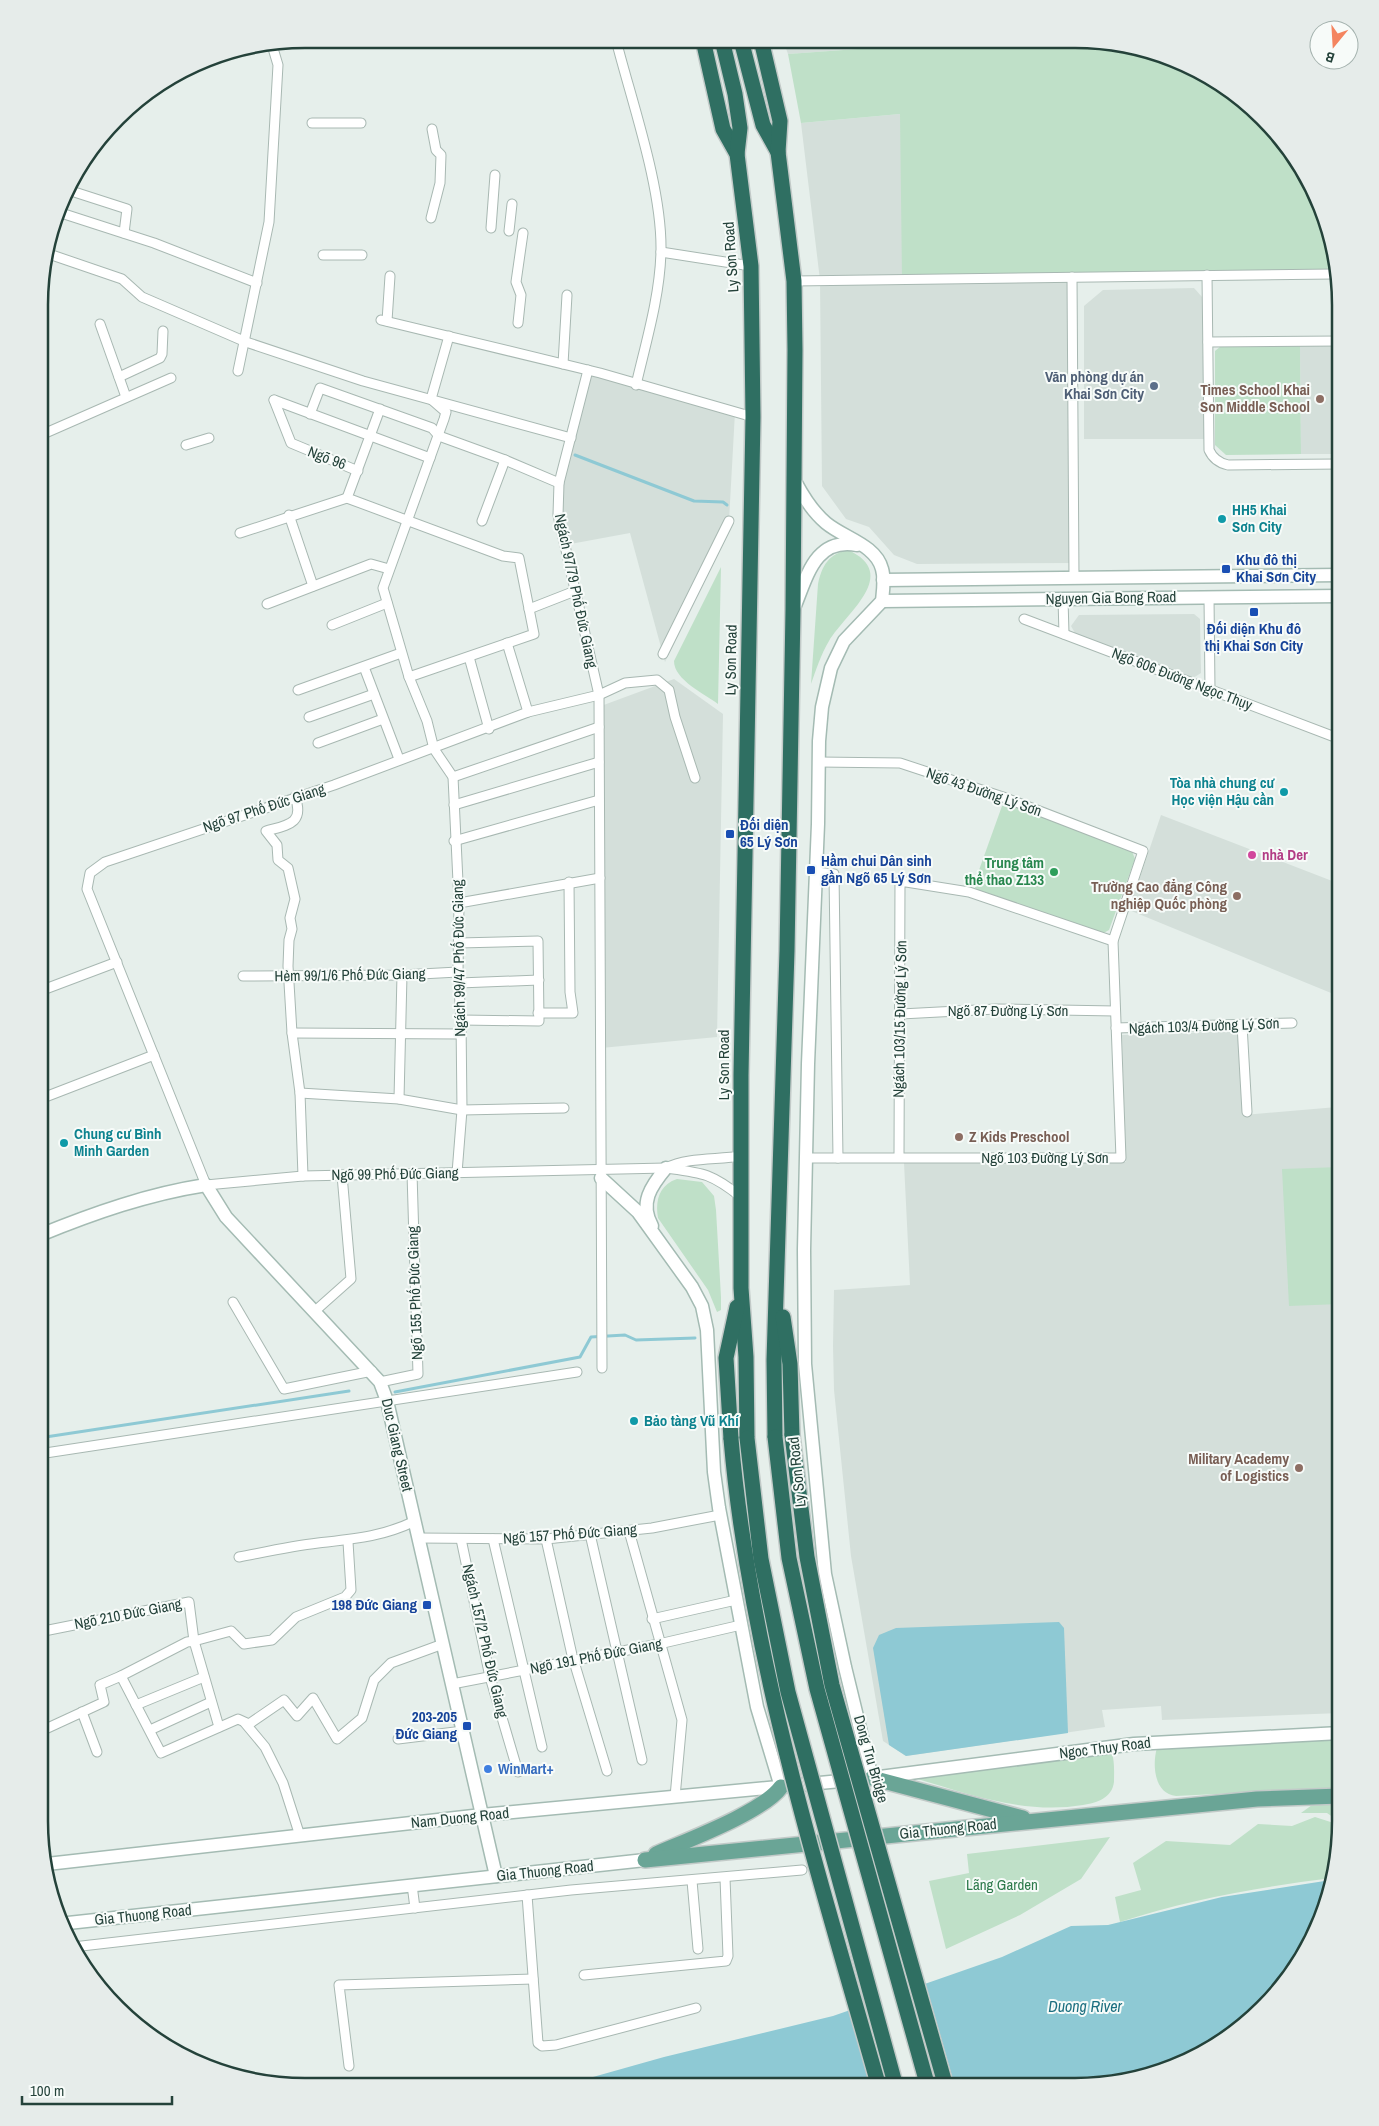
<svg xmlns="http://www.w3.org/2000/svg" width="1379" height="2126" font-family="'Archivo Narrow',sans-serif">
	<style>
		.built { fill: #d4dfda }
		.green { fill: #bfe0c8 }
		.water { fill: #8ec9d4 }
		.pier { fill: #e6efeb }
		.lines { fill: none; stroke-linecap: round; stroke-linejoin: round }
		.stream { stroke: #8ec9d4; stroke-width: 3 }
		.street-casing { stroke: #a8b8b2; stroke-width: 11 }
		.secondary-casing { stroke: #a4bbb3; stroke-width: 15 }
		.primary-casing { stroke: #c2cac8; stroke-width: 18 }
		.highway-casing { stroke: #c2cac8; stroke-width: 18 }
		.street { stroke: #fff; stroke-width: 9 }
		.secondary { stroke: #fff; stroke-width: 12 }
		.primary { stroke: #6aa596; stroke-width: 15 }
		.highway { stroke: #2f6f62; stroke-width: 15 }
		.highway-bridge-casing { stroke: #c2cac8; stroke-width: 18; stroke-linecap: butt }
		.highway-bridge { stroke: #2f6f62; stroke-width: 15 }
		.service-dot { fill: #5c6f8a; stroke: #f7fbf9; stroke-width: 2 }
		.education-dot { fill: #8d6e63; stroke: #f7fbf9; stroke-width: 2 }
		.culture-dot { fill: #0f9aa8; stroke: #f7fbf9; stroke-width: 2 }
		.transit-dot { fill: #1a4fb4; stroke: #f7fbf9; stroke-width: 2 }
		.hotel-dot { fill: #d1479c; stroke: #f7fbf9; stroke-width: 2 }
		.leisure-dot { fill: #2e9e5b; stroke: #f7fbf9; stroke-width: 2 }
		.shop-dot { fill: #3f7fe0; stroke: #f7fbf9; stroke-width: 2 }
		.labels { text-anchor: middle; stroke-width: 4; stroke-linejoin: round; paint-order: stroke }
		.street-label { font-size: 15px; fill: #24423a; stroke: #f7fbf9 }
		.service-label { font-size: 15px; font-weight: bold; fill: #4e5e75; stroke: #f7fbf9; text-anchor: end }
		.education-label { font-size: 15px; font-weight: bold; fill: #785e54; stroke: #f7fbf9; text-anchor: end }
		.culture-label { font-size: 15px; font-weight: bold; fill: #0d838f; stroke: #f7fbf9; text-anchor: start }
		.transit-label { font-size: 15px; font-weight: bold; fill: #164399; stroke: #f7fbf9; text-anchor: start }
		.hotel-label { font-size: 15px; font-weight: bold; fill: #b23c85; stroke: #f7fbf9; text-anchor: start }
		.leisure-label { font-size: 15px; font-weight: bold; fill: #27864d; stroke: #f7fbf9; text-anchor: end }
		.shop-label { font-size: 15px; font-weight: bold; fill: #366cbe; stroke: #f7fbf9; text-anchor: start }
		.park-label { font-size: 15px; fill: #2d7a4b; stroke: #f7fbf9 }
		.water-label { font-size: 16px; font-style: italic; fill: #1c6f80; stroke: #f7fbf9 }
		.rim { fill: none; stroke: #24423a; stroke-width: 2.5 }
	</style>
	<rect width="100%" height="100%" fill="#e6efeb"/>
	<!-- built -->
	<g class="built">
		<polygon points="783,40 899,40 899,46 788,54"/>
		<polygon points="900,114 1072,277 1074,563 917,564 894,555 869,527 846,519 822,486 820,280 801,123"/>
		<polygon points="1194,288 1202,297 1204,439 1084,439 1084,306 1103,290"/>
		<polygon points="1300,345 1340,345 1340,454 1301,454"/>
		<polygon points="588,370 735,412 729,521 665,662 630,533 565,545 559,483"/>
		<polygon points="1194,614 1200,619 1201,673 1193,678 1075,633 1071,626 1079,615"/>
		<polygon points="674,679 723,714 717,1037 601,1048 601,706"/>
		<polygon points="1161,815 1340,884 1340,1713 1162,1720 1161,1706 1102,1710 1105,1727 906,1756 883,1741 851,1556 834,1390 833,1346 834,1290 910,1285 904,1163 1126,1162 1122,1035 1240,1031 1244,1115 1337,1107 1336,995 1129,910"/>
	</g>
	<!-- green -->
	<g class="green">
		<polygon points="899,40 1110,41 1176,59 1236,93 1285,142 1320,202 1334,272 902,279 900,114 801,123 788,54 899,46"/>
		<polygon points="1300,345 1301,454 1226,455 1215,445 1215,351 1221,346"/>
		<path d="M 848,550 C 901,574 846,613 829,641 C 821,654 816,670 811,684 L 818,584 C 822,565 829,554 848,550 Z"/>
		<path d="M 721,567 L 718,704 C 705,694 674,680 674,661 Z"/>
		<polygon points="1009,803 1130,846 1135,859 1109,930 1100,935 977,893 974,884 1002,806"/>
		<polygon points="1340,1167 1340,1304 1289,1306 1282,1169"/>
		<path d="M 677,1179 L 702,1182 L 714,1196 L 716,1210 L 721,1297 L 721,1310 L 717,1312 L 708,1290 L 658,1218 C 655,1201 659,1185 677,1179 Z"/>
		<path d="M 1340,1739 L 1340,1788 L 1176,1796 C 1154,1794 1152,1764 1157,1748 Z"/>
		<path d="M 1111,1752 C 1115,1759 1114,1773 1114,1782 C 1112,1798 1097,1803 1083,1805 C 1023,1815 965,1793 908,1776 Z"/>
		<polygon points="1340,1804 1340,1822 1327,1813 1301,1813 1312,1805"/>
		<path d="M 1315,1817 L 1340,1825 L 1340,1839 L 1332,1878 C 1260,1887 1189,1899 1120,1922 L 1115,1897 L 1141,1890 L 1133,1863 L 1166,1841 L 1230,1845 L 1258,1824 L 1292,1826 Z"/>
		<polygon points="1110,1837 1081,1879 1020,1915 946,1949 929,1881 969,1873 967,1854"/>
	</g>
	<!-- water -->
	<g class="water">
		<polygon points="1059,1622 1064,1628 1068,1733 906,1756 889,1745 873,1648 879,1635 896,1628"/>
		<polygon points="1331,1880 1326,1907 1295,1969 1250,2022 1177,2067 1075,2087 561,2086 664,2057 833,2016 1002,1957 1071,1926 1108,1925 1222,1897"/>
	</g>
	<!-- pier -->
	<polygon class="pier" points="925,1982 955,2087 872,2087 849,2008"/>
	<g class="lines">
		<!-- stream -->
		<g class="stream">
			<polyline points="575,455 694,501 723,502 727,505"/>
			<polyline points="395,1392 580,1357 591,1337 625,1335 636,1340 695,1338"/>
			<polyline points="39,1438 349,1391"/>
		</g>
		<defs>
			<g id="street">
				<polyline points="301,39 307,39"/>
				<path d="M 616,40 C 632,103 662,187 661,251 C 660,296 646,342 636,385"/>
				<polyline points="312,123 361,123"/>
				<polyline points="65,189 127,209 124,233"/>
				<polyline points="58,212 154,243 257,283"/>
				<polyline points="431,218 440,183 441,155 436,150 432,129"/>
				<polyline points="491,228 495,175"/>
				<polyline points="509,231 512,204"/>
				<polyline points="661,252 751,266"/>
				<polyline points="46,253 122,279 142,297 246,342 363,381 571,438"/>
				<polyline points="323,255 362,255"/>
				<path d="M 1207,275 L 1209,450 C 1213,459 1219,463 1228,465 L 1340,464"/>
				<polyline points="1072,277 1074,578"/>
				<polyline points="794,281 1334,274"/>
				<polyline points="381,320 600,373 753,417"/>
				<polyline points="387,321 390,276"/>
				<polyline points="518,323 521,295 516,282 523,233"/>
				<polyline points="100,324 126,397"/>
				<polyline points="449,336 431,399 446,412 444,419 383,588 409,677 427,721 434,749 453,777 459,903 458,972 461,1020 462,1110 457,1173"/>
				<polyline points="1208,342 1340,341"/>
				<polyline points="563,364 567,295"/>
				<polyline points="588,370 559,483 558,515 599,695 602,1368"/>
				<polyline points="238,371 269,222 278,65 272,45"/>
				<polyline points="119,377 160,358 162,354 163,331"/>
				<polyline points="274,400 430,458"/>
				<polyline points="274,400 291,443 358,471"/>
				<polyline points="380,409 347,498 503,556 519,558 534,634 409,677"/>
				<polyline points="310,414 320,388 432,428 439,436 505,460 559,483"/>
				<polyline points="41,435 171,378"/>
				<polyline points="186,445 209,438"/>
				<polyline points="289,515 313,586"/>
				<polyline points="482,521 505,460"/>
				<polyline points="240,533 347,498"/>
				<polyline points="1209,597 1210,690"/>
				<polyline points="1063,599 1064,634"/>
				<polyline points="267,604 371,564 389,569"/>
				<polyline points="529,609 575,591"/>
				<polyline points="1024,619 1340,739"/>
				<polyline points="332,625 387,603"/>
				<polyline points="507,643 528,712"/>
				<polyline points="663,654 729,521"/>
				<polyline points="469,657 489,729"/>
				<polyline points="364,667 399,759"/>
				<polyline points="298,690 401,653"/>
				<polyline points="309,717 374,694"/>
				<polyline points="318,743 383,719"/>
				<polyline points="453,777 599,727"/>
				<path d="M 695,778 L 675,717 L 669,690 L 657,680 L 625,683 L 599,695 L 528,712 L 334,785 L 105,862 L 90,873 L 87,889 L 206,1185 L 303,1176 L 666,1168 C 703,1173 711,1173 741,1197"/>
				<path d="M 295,797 C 305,824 287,825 266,831 L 277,845 L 278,860 L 288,868 L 295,899 L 290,918 L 292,929 L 289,940 L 288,966 L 292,1033 L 300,1093 L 303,1176"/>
				<polyline points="454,805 599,762"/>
				<polyline points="454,841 599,800"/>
				<polyline points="816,872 834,874 838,1158"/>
				<polyline points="459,903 600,878"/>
				<polyline points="459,943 538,941 539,1021 461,1020"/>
				<polyline points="243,976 402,975 458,972"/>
				<polyline points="459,983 539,980"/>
				<polyline points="40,991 117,962"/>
				<polyline points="538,1013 573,1013 570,992 569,882"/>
				<polyline points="901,1014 996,1009 1115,1011"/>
				<polyline points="1242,1025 1247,1112"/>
				<polyline points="1116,1028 1292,1023"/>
				<polyline points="292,1033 461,1034"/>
				<polyline points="300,1093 399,1099 462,1110 564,1108"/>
				<polyline points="40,1099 154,1055"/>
				<polyline points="399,1099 402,975"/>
				<polyline points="899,1157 900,881 969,892 1113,941"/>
				<polyline points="808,1158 1121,1158 1113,941 1143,851 1003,797 900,763 819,762"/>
				<path d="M 666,1168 C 688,1157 716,1160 741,1156"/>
				<polyline points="233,1302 284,1389 372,1371"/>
				<polyline points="315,1311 351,1279 342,1175"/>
				<polyline points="380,1382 418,1374 412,1173"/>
				<polyline points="39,1454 577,1372"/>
				<polyline points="629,1531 682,1720 675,1797"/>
				<polyline points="590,1534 642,1760"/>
				<polyline points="418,1538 546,1539 652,1528 720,1515"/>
				<polyline points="461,1539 490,1677 518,1772"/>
				<polyline points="493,1539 542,1747"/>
				<polyline points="546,1539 572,1655 607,1771"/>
				<path d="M 239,1557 C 265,1552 292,1546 318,1543 C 353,1539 382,1537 415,1521"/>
				<polyline points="652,1619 736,1600"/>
				<polyline points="39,1632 189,1602 194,1641 231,1631 244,1644 272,1640 296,1617 345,1597 351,1590 348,1542"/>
				<polyline points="121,1676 187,1642 194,1641 219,1727"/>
				<polyline points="452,1684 659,1644 741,1625"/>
				<polyline points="136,1705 204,1677"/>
				<polyline points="82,1712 97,1752"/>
				<polyline points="245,1723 265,1747 283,1783 300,1836"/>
				<polyline points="150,1730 211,1702"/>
				<polyline points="39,1732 104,1702 100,1685 121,1676 161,1753 238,1719 249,1724 284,1700 297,1716 313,1698 337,1739 362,1718 374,1680 391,1663 443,1644"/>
				<polyline points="398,1739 463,1731"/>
				<polyline points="692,1881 698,1949"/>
				<polyline points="412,1885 415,1908"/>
				<polyline points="527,1895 538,2043 542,2046 556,2045 696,2008"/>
				<polyline points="73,1947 571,1890 802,1870"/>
				<polyline points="584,1975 726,1961 728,1956 725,1878"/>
				<polyline points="349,2066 339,1985 533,1979"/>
			</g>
			<g id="secondary">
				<path d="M 796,483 C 804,498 813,512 826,523 C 844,538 876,545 882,569 C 885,579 883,591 882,601 L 844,641 L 831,668 L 822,707 L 819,741 L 818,824 L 808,1064 L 804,1250 L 805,1364 L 825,1574 L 845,1667 L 872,1778"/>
				<polyline points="883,580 1340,575"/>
				<polyline points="882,601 1340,596"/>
				<path d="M 794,608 C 807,577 815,537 857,545"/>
				<polyline points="601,1178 638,1212 692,1287 702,1306 707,1330 714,1472 719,1508 757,1707 781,1787"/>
				<path d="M 652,1226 C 639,1203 651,1186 666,1168"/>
				<path d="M 40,1235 C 94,1213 148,1194 206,1185 L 226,1217 L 380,1382 L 387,1401 L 496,1876"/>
				<polyline points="47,1864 482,1815 872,1778 1134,1744 1340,1733"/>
				<polyline points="59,1924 645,1860"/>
			</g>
			<g id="primary">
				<polyline points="872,1778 1023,1818"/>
				<path d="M 656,1854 C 688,1840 763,1812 781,1787"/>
				<polyline points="645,1860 1257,1799 1340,1796"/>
			</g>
			<g id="highway">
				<polyline points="703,40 723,129 737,154 751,266 753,417 741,1075 741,1288 746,1357 747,1438"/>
				<polyline points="722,40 735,94 740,128 737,154"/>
				<polyline points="741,40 763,125 778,152"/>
				<polyline points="761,40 780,121 778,152 794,281 795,350 793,610 787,951 774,1360 775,1437"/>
				<polyline points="783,1317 790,1364 792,1435"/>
				<polyline points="731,1439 726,1358 737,1307"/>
			</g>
		</defs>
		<!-- street casing -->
		<use href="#street" class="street-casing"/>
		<!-- secondary casing -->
		<use href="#secondary" class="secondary-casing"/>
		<!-- primary casing -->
		<use href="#primary" class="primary-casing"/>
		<!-- highway casing -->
		<use href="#highway" class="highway-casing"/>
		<!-- street -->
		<use href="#street" class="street"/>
		<!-- secondary -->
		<use href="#secondary" class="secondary"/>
		<!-- primary -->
		<use href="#primary" class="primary"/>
		<!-- highway -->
		<use href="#highway" class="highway"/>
		<defs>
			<g id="highway-bridge">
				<polyline points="792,1435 807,1557 832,1685 946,2087"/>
				<polyline points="775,1437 789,1558 817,1689 928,2087"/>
				<polyline points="747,1438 761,1559 788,1692 896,2087"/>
				<path d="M 731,1439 C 750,1659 819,1875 879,2087"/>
			</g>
		</defs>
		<!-- highway-bridge casing -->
		<use href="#highway-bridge" class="highway-bridge-casing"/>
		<!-- highway-bridge -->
		<use href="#highway-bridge" class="highway-bridge"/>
	</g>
	<!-- markers -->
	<circle class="service-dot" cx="1154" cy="386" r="5"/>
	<g class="education-dot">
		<circle cx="1320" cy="399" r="5"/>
		<circle cx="1237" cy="896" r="5"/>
		<circle cx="959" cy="1137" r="5"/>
		<circle cx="1299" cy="1468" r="5"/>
	</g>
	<g class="culture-dot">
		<circle cx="1222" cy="519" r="5"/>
		<circle cx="1284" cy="792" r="5"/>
		<circle cx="64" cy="1143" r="5"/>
		<circle cx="634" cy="1421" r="5"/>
	</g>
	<g class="transit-dot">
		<rect x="1221" y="564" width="10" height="10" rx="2.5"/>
		<rect x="1249" y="607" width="10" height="10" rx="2.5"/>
		<rect x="725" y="829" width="10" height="10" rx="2.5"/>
		<rect x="806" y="865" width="10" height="10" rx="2.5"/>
		<rect x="422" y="1600" width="10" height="10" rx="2.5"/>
		<rect x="462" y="1721" width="10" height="10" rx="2.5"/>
	</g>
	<circle class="hotel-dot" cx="1252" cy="855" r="5"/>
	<circle class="leisure-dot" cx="1054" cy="872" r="5"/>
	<circle class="shop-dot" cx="488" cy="1769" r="5"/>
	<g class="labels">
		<!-- street labels -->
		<g class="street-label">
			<text transform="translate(731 257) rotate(-94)" y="5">Ly Son Road</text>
			<text transform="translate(327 458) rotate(21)" y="5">Ngõ 96</text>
			<text transform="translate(576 591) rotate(78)" y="5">Ngách 97/79 Phố Đức Giang</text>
			<text transform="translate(1111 598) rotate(-1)" y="5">Nguyen Gia Bong Road</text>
			<text transform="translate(731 660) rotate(-89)" y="5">Ly Son Road</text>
			<text transform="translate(1182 679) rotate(21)" y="5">Ngõ 606 Đường Ngọc Thụy</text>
			<text transform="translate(984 792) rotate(19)" y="5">Ngõ 43 Đường Lý Sơn</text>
			<text transform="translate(264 808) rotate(-18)" y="5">Ngõ 97 Phố Đức Giang</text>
			<text transform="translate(459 958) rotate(-91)" y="5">Ngách 99/47 Phố Đức Giang</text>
			<text transform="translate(350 975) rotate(-1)" y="5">Hẻm 99/1/6 Phố Đức Giang</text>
			<text x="1008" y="1016">Ngõ 87 Đường Lý Sơn</text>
			<text transform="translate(900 1019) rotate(-89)" y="5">Ngách 103/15 Đường Lý Sơn</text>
			<text transform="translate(1204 1026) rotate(-2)" y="5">Ngách 103/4 Đường Lý Sơn</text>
			<text transform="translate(724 1065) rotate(-90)" y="5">Ly Son Road</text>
			<text x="1045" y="1163">Ngõ 103 Đường Lý Sơn</text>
			<text transform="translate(395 1174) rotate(-1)" y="5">Ngõ 99 Phố Đức Giang</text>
			<text transform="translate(415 1293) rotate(-92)" y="5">Ngõ 155 Phố Đức Giang</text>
			<text transform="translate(397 1445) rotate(77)" y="5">Duc Giang Street</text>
			<text transform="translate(797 1472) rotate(-96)" y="5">Ly Son Road</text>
			<text transform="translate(570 1534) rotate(-4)" y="5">Ngõ 157 Phố Đức Giang</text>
			<text transform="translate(128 1614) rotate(-11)" y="5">Ngõ 210 Đức Giang</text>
			<text transform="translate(485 1641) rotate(77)" y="5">Ngách 157/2 Phố Đức Giang</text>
			<text transform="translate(596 1656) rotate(-11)" y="5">Ngõ 191 Phố Đức Giang</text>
			<text transform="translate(1105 1748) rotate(-7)" y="5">Ngoc Thuy Road</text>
			<text transform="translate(871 1759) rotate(74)" y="5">Dong Tru Bridge</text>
			<text transform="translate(460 1818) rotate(-6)" y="5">Nam Duong Road</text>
			<text transform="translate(948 1829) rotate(-6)" y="5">Gia Thuong Road</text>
			<text transform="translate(545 1871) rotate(-6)" y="5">Gia Thuong Road</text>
			<text transform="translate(143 1915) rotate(-6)" y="5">Gia Thuong Road</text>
		</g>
		<!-- service labels -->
		<g class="service-label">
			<text x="1144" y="382">Văn phòng dự án<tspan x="1144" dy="17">Khai Sơn City</tspan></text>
		</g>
		<!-- education labels -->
		<g class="education-label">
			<text x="1310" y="395">Times School Khai<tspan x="1310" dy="17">Son Middle School</tspan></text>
			<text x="1227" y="892">Trường Cao đẳng Công<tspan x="1227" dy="17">nghiệp Quốc phòng</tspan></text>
			<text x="969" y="1142" text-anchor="start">Z Kids Preschool</text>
			<text x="1289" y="1464">Military Academy<tspan x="1289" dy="17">of Logistics</tspan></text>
		</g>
		<!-- culture labels -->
		<g class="culture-label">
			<text x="1232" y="515">HH5 Khai<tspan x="1232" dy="17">Sơn City</tspan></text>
			<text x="1274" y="788" text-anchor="end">Tòa nhà chung cư<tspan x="1274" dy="17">Học viện Hậu cần</tspan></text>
			<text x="74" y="1139">Chung cư Bình<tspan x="74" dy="17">Minh Garden</tspan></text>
			<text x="644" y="1426">Bảo tàng Vũ Khí</text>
		</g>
		<!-- transit labels -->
		<g class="transit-label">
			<text x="1236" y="565">Khu đô thị<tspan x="1236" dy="17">Khai Sơn City</tspan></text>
			<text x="1254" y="634" text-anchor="middle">Đối diện Khu đô<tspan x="1254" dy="17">thị Khai Sơn City</tspan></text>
			<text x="740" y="830">Đối diện<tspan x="740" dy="17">65 Lý Sơn</tspan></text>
			<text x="821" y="866">Hầm chui Dân sinh<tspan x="821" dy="17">gần Ngõ 65 Lý Sơn</tspan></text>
			<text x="417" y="1610" text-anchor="end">198 Đức Giang</text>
			<text x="457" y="1722" text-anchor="end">203-205<tspan x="457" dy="17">Đức Giang</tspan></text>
		</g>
		<!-- hotel labels -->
		<g class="hotel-label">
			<text x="1262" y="860">nhà Der</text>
		</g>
		<!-- leisure labels -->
		<g class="leisure-label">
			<text x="1044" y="868">Trung tâm<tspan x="1044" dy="17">thể thao Z133</tspan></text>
		</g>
		<!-- shop labels -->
		<g class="shop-label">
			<text x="498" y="1774">WinMart+</text>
		</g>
		<!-- park labels -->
		<g class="park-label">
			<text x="1002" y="1890">Lãng Garden</text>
		</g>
		<!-- water labels -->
		<g class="water-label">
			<text x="1085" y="2012">Duong River</text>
		</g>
	</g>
	<!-- crop -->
	<path d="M0 0H1379V2126H0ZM305 48H1075A257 257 0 0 1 1332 305V1821A257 257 0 0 1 1075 2078H305A257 257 0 0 1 48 1821V305A257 257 0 0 1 305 48Z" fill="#e6ecea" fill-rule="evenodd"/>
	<path class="rim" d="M305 48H1075A257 257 0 0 1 1332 305V1821A257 257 0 0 1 1075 2078H305A257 257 0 0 1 48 1821V305A257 257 0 0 1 305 48Z"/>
	<!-- north arrow -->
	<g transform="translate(1334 45) rotate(198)"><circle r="24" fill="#f7fbf9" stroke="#a3b1ad"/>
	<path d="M0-4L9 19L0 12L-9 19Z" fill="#f4845f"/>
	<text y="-8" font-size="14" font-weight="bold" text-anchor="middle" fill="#24423a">B</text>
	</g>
	<!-- scale -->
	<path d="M22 2096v8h150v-8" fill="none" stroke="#24423a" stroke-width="2.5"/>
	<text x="30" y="2096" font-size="15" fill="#24423a" stroke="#f7fbf9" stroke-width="4" paint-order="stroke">100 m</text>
</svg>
